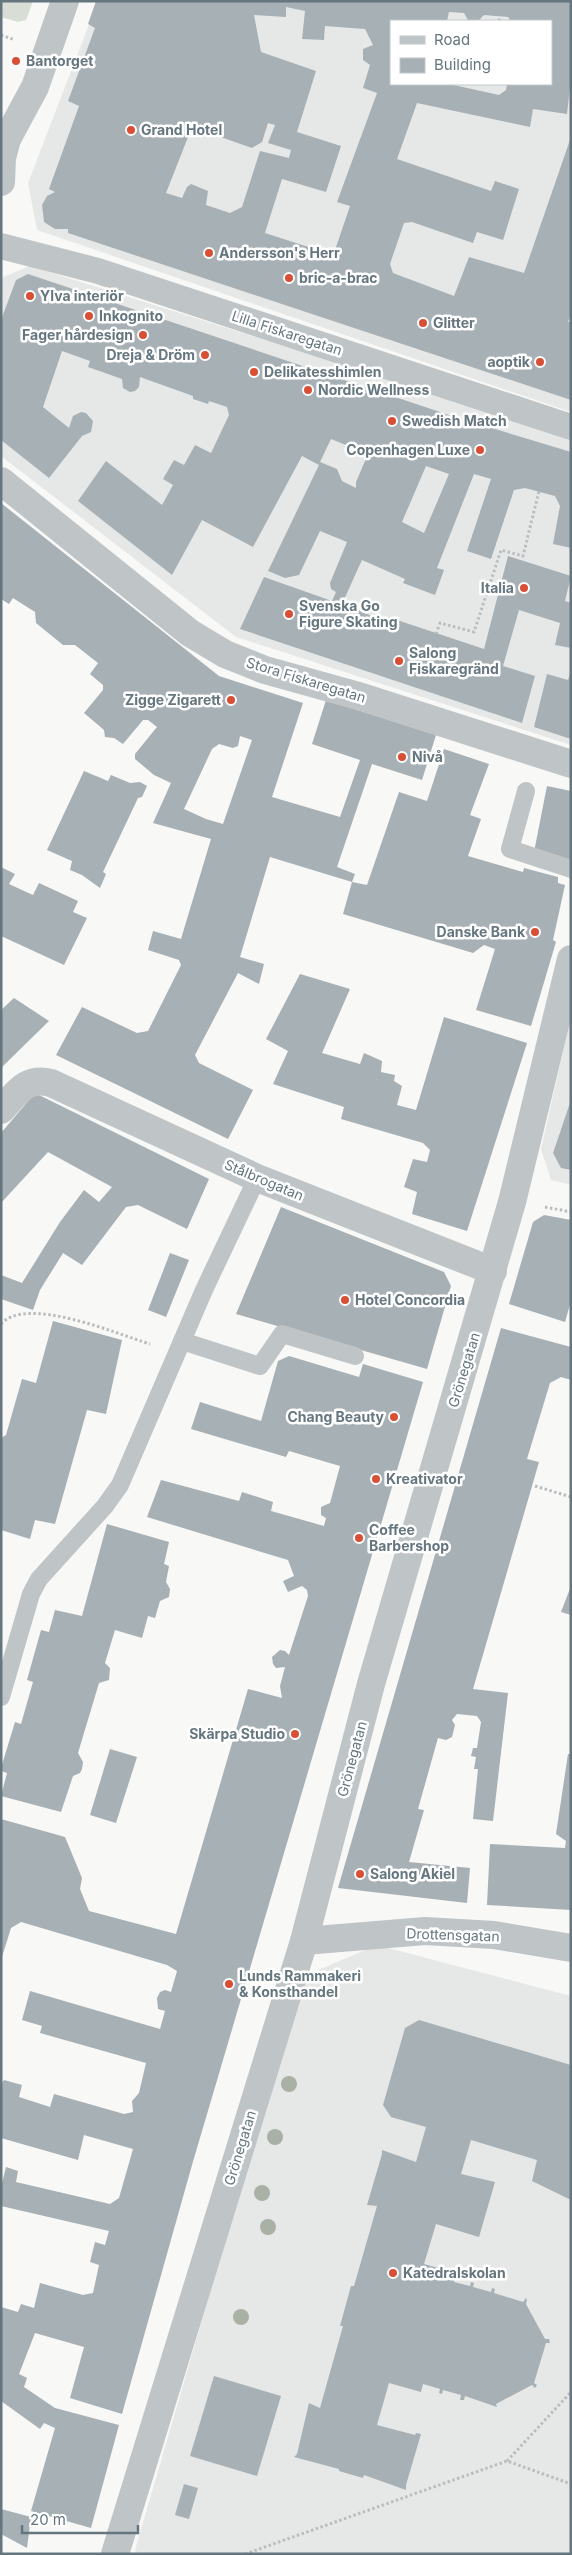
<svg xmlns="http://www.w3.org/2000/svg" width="572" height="2555" font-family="Inter,sans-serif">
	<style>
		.built { fill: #e6e8e7; fill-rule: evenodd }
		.green { fill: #d8ddd5 }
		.building { fill: #a7b0b5; fill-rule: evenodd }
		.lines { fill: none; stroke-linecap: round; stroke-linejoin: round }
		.path { stroke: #babdbf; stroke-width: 3; stroke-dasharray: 2.5 2.5; stroke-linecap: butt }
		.service { stroke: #bfc4c7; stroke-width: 18 }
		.pedestrian { stroke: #bfc4c7; stroke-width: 26 }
		.minor { stroke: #bfc4c7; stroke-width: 28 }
		.tree { fill: #a9b1a6 }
		.poi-dot { fill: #d84f36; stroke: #fff; stroke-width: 2 }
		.labels { text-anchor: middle; stroke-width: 5; stroke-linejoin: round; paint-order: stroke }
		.poi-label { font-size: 14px; font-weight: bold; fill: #65767f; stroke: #fff; text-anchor: start }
		.street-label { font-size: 14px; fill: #65767f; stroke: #fff }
	</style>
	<rect width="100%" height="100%" fill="#f8f8f6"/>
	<!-- built -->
	<g class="built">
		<path d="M 98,1 L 571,1 L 571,412 L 37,230 L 28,183 ZM 391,21 L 551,21 L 551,84 L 391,84 Z"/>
		<polygon points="30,266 571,436 571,745 236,637 1,456 1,278"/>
		<polygon points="571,1016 571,1185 551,1180 541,1149"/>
		<polygon points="377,1945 571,1996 571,2554 137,2554 135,2550 302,1977"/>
	</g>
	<!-- green -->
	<polygon class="green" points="1,1 33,1 26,20 18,22 1,17"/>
	<!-- building -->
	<g class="building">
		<path d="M 96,1 L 571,1 L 571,78 L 567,114 L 533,109 L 530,127 L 417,103 L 397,159 L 491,191 L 495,181 L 519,189 L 503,240 L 477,232 L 473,243 L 412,222 L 404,223 L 390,264 L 393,273 L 454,296 L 469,257 L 524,273 L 571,137 L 571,315 L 568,322 L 571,322 L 571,400 L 68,233 L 68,229 L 55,229 L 44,222 L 42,205 L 47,196 L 55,192 L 49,189 L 79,106 L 68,101 L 95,28 L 88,24 ZM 286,7 L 305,11 L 302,39 L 324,40 L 325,26 L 365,29 L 373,45 L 363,49 L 363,60 L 370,65 L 363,88 L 377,93 L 337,202 L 350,206 L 335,250 L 327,253 L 265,233 L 282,179 L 326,192 L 341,146 L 297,132 L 316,71 L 261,52 L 254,15 L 286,17 ZM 449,12 L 464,13 L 468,20 L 478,21 L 484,15 L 508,17 L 511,21 L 551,21 L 551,84 L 507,84 L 506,90 L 499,95 L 449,84 L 391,84 L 391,21 L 447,21 ZM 268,123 L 275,125 L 268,143 L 291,150 L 289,158 L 260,151 L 242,207 L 230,213 L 206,205 L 208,191 L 191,184 L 187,187 L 182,198 L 166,193 L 192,127 L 252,148 L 262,142 Z"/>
		<path d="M 28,274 L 449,415 L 571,452 L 571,548 L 553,544 L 560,506 L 555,496 L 525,488 L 514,490 L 491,559 L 467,551 L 491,479 L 474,474 L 437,568 L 444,570 L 435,595 L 403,583 L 405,579 L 362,560 L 342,604 L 387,622 L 388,617 L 484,649 L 508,556 L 571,576 L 565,601 L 571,603 L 571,648 L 555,645 L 560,623 L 519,610 L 503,666 L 535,676 L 522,723 L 240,629 L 264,577 L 332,601 L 336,592 L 331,589 L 330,583 L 347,542 L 320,531 L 299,575 L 285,578 L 268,571 L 319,465 L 302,456 L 253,547 L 202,520 L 172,575 L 78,501 L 106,461 L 162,505 L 173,485 L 163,479 L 174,460 L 184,465 L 195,445 L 211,453 L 229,415 L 227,407 L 209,401 L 208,404 L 193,399 L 193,396 L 140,377 L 139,387 L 135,391 L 130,392 L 123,388 L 122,379 L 88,367 L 90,361 L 62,351 L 43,407 L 69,428 L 73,416 L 81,412 L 86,413 L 93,421 L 91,432 L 82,436 L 49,478 L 1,440 L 1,320 L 16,280 ZM 331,439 L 368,454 L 356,482 L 356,488 L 342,481 L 337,469 L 320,462 ZM 426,466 L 449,474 L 424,533 L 402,522 Z"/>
		<path d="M 1,503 L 219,676 L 303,703 L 272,797 L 340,817 L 360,760 L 312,744 L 326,700 L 436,735 L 422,780 L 372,764 L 337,867 L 355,874 L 352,882 L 270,857 L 240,957 L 264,964 L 259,984 L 238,973 L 195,1055 L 199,1063 L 253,1090 L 228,1139 L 56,1055 L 82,1007 L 137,1033 L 148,1031 L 181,965 L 179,960 L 148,950 L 153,931 L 181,939 L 211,839 L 153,823 L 171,783 L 154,775 L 135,759 L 135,754 L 157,727 L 148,720 L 143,720 L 123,744 L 114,738 L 105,737 L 104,730 L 84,713 L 103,690 L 103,685 L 90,674 L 98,663 L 75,645 L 63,645 L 36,623 L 35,612 L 13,598 L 9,604 L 1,599 ZM 240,736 L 252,740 L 223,824 L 206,819 L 184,809 L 212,749 L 219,744 L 233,748 L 238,746 Z"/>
		<polygon points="571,671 571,739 534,727 547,674 568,680"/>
		<polygon points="444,749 489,764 470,815 481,819 468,856 523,872 524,868 558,877 558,883 565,885 553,940 556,942 531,1026 476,1010 495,949 484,945 473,953 343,914 352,882 367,885 399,792 427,801"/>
		<polygon points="84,771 108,781 111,775 130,783 140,782 147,786 142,797 138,798 103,872 106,874 100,888 82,875 70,870 72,861 47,850"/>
		<polygon points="547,786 571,791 571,860 534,852"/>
		<polygon points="1,867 15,874 9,884 33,895 39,883 78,901 73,912 87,918 64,965 1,936"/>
		<polygon points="300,974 350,989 322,1053 360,1064 364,1053 382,1061 381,1072 395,1075 394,1081 402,1086 397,1105 416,1110 444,1017 527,1043 467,1231 412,1214 417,1192 404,1187 413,1159 427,1162 430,1150 423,1143 341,1119 344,1107 273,1084 288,1051 266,1039"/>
		<polygon points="14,998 49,1021 1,1068 1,1010"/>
		<polygon points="35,1093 209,1179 187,1229 138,1205 126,1207 82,1265 63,1253 40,1290 33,1310 1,1299 1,1275 22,1283 60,1222 84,1190 99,1202 112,1187 48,1152 1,1203 1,1133"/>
		<polygon points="571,1100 571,1170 561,1168 553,1153"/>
		<polygon points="281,1207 444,1272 451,1286 427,1369 236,1314"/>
		<polygon points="544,1215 571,1220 571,1301 565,1322 509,1304 533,1222"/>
		<polygon points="170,1253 189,1260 166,1317 148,1310"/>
		<polygon points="53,1321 122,1340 106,1414 87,1410 55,1524 35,1520 30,1539 1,1530 1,1438 6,1435 22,1379 36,1383"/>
		<polygon points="501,1328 571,1347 571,1380 561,1377 550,1383 527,1459 539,1462 473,1689 508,1693 493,1821 473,1819 478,1769 474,1769 476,1757 471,1756 473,1748 477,1748 481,1722 477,1716 457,1714 452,1720 455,1725 452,1737 446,1740 438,1738 418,1809 424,1810 409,1862 470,1868 467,1903 338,1888"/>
		<polygon points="289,1356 359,1377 363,1364 423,1382 192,2165 122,2414 70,2398 84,2347 35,2333 19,2374 27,2378 24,2387 55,2408 119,2425 91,2528 31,2511 55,2428 44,2423 40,2429 1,2401 1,2307 18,2312 21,2304 34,2308 40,2283 83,2295 93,2293 99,2265 90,2262 95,2242 105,2245 109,2231 1,2206 1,2187 6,2167 18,2171 16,2182 110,2204 119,2198 133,2149 84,2135 78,2160 1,2138 1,2084 4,2080 22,2085 19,2097 50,2107 54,2094 124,2114 133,2112 132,2101 139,2093 146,2063 40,2033 42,2026 22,2020 30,1991 160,2029 165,2011 158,2009 157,1998 160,1992 165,1990 171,1992 177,1971 167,1965 21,1922 11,1928 1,1960 1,1819 65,1837 82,1878 80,1889 89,1911 176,1934 248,1689 282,1698 280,1686 285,1667 276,1668 273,1664 272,1657 280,1650 285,1651 289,1655 308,1596 307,1590 302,1586 288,1592 283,1581 294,1576 288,1560 147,1517 161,1480 239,1501 242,1492 273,1502 271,1511 324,1526 326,1518 321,1515 321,1507 330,1503 340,1466 289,1451 286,1457 191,1429 200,1402 261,1421 278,1361"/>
		<polygon points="107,1524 169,1542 164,1564 169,1566 166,1582 170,1589 169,1597 160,1601 155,1618 148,1616 142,1638 115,1630 105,1663 110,1668 109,1680 99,1683 78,1753 83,1762 82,1769 80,1773 73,1776 61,1812 1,1796 7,1773 1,1771 1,1768 15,1722 21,1724 33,1682 27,1680 41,1630 49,1632 55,1610 82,1616"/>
		<polygon points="571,1586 571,1615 561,1612"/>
		<polygon points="110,1749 137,1757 116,1823 90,1815"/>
		<polygon points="568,1754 571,1754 571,1910 487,1905 490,1844 565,1848 566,1841 556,1834"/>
		<polygon points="419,2020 571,2065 571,2200 532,2181 537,2160 471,2140 461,2174 495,2182 479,2237 436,2224 424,2264 456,2273 454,2282 470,2286 471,2282 474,2283 473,2287 491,2292 492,2288 495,2289 494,2293 523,2302 526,2298 527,2300 526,2304 545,2339 549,2339 550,2343 546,2343 534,2383 537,2385 535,2388 532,2385 496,2404 497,2407 465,2396 464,2400 460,2400 461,2395 443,2390 442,2394 439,2393 440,2389 423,2384 421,2392 389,2383 377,2425 415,2435 416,2433 421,2434 406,2485 406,2490 364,2475 363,2478 339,2471 339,2469 294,2457 297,2454 309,2403 320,2408 343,2326 340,2326 351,2286 354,2286 377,2206 367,2205 382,2154 382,2150 416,2162 426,2127 391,2117 383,2105 405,2028"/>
		<polygon points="214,2376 281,2396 257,2476 190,2456"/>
		<polygon points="184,2484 198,2488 189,2519 175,2515"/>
		<polygon points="1,2509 31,2517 27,2548 1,2534"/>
	</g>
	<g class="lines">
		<!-- path -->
		<g class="path">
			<polyline points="499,21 500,17"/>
			<polyline points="1,35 15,40"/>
			<polyline points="436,634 440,623 474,632 501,550 523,556 539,491"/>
			<polyline points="545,1207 571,1212"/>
			<path d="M 1,1324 C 27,1295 117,1334 150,1344"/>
			<polyline points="535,1486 571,1497"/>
			<polyline points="507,2461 571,2392"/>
			<polyline points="245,2554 507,2461 571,2484"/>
		</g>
		<!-- service -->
		<g class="service">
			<polyline points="526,791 510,849 571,869"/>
			<polyline points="182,1341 260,1366 282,1334 355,1356"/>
			<polyline points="1,1697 31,1594 39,1579 105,1506 120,1485 204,1290 257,1178"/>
		</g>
		<!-- pedestrian -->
		<polyline class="pedestrian" points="1,246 98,271 571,427"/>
		<!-- minor -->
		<g class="minor">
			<polyline points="1,182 2,158 7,139 35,87 65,1"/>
			<polyline points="1,481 190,633 225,654 265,670 362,697 571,764"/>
			<path d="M 1,1110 C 17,1093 26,1076 51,1083 L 257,1178 L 493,1271"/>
			<polyline points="304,1941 425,1931 494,1935 571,1948"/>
			<polyline points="115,2554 304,1941 371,1684 512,1202 571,959"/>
		</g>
	</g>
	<!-- trees -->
	<g class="tree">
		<circle cx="289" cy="2084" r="8"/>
		<circle cx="275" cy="2137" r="8"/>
		<circle cx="262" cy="2193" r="8"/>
		<circle cx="268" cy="2227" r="8"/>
		<circle cx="241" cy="2317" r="8"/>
	</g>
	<!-- markers -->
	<g class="poi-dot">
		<circle cx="16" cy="61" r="5"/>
		<circle cx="131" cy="130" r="5"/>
		<circle cx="209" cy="253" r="5"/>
		<circle cx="289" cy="278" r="5"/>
		<circle cx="30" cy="296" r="5"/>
		<circle cx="89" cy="316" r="5"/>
		<circle cx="423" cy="323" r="5"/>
		<circle cx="143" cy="335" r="5"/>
		<circle cx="205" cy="355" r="5"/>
		<circle cx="540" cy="362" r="5"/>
		<circle cx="254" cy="372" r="5"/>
		<circle cx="308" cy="390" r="5"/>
		<circle cx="392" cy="421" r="5"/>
		<circle cx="480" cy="450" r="5"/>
		<circle cx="524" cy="588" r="5"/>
		<circle cx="289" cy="614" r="5"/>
		<circle cx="399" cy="661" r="5"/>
		<circle cx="231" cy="700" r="5"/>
		<circle cx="402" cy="757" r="5"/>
		<circle cx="535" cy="932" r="5"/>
		<circle cx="345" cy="1300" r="5"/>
		<circle cx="394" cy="1417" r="5"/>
		<circle cx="376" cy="1479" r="5"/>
		<circle cx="359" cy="1538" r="5"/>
		<circle cx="295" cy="1734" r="5"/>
		<circle cx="360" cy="1874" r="5"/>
		<circle cx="229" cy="1984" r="5"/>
		<circle cx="393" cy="2273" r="5"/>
	</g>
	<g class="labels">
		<!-- poi labels -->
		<g class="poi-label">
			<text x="26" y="66">Bantorget</text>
			<text x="141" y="135">Grand Hotel</text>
			<text x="219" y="258">Andersson's Herr</text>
			<text x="299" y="283">bric-a-brac</text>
			<text x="40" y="301">Ylva interiör</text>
			<text x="99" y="321">Inkognito</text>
			<text x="433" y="328">Glitter</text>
			<text x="133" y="340" text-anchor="end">Fager hårdesign</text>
			<text x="195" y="360" text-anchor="end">Dreja &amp; Dröm</text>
			<text x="530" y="367" text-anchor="end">aoptik</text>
			<text x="264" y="377">Delikatesshimlen</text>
			<text x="318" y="395">Nordic Wellness</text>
			<text x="402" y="426">Swedish Match</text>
			<text x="470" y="455" text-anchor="end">Copenhagen Luxe</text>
			<text x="514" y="593" text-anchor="end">Italia</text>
			<text x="299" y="611">Svenska Go<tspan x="299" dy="16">Figure Skating</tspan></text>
			<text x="409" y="658">Salong<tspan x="409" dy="16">Fiskaregränd</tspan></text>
			<text x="221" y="705" text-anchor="end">Zigge Zigarett</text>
			<text x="412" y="762">Nivå</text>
			<text x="525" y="937" text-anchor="end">Danske Bank</text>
			<text x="355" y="1305">Hotel Concordia</text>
			<text x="384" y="1422" text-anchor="end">Chang Beauty</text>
			<text x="386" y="1484">Kreativator</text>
			<text x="369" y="1535">Coffee<tspan x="369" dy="16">Barbershop</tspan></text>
			<text x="285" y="1739" text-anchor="end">Skärpa Studio</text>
			<text x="370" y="1879">Salong Akiel</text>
			<text x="239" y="1981">Lunds Rammakeri<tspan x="239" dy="16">&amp; Konsthandel</tspan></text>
			<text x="403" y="2278">Katedralskolan</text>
		</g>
		<!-- street labels -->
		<g class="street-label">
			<text transform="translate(287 333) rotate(18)" y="5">Lilla Fiskaregatan</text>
			<text transform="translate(306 680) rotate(17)" y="5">Stora Fiskaregatan</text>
			<text transform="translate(264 1180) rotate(23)" y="5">Stålbrogatan</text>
			<text transform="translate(464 1370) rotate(-73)" y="5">Grönegatan</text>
			<text transform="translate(352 1759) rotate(-75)" y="5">Grönegatan</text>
			<text transform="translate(453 1935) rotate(2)" y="5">Drottensgatan</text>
			<text transform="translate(240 2148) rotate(-73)" y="5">Grönegatan</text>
		</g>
	</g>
	<!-- border -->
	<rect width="572" height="2555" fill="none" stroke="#65767f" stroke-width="5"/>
	<!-- legend -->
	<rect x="390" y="20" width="162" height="65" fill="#ffffff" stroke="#c1c8cc"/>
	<rect x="400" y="36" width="25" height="8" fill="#bfc4c7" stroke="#c1c8cc"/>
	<text x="434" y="45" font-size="15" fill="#65767f">Road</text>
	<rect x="400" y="58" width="25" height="15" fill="#a7b0b5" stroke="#c1c8cc"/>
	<text x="434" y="70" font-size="15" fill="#65767f">Building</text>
	<!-- scale -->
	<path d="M22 2525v8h116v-8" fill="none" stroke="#65767f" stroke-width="2.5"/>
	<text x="30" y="2525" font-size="15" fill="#65767f" stroke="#ffffff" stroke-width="4" paint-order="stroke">20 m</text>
</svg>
